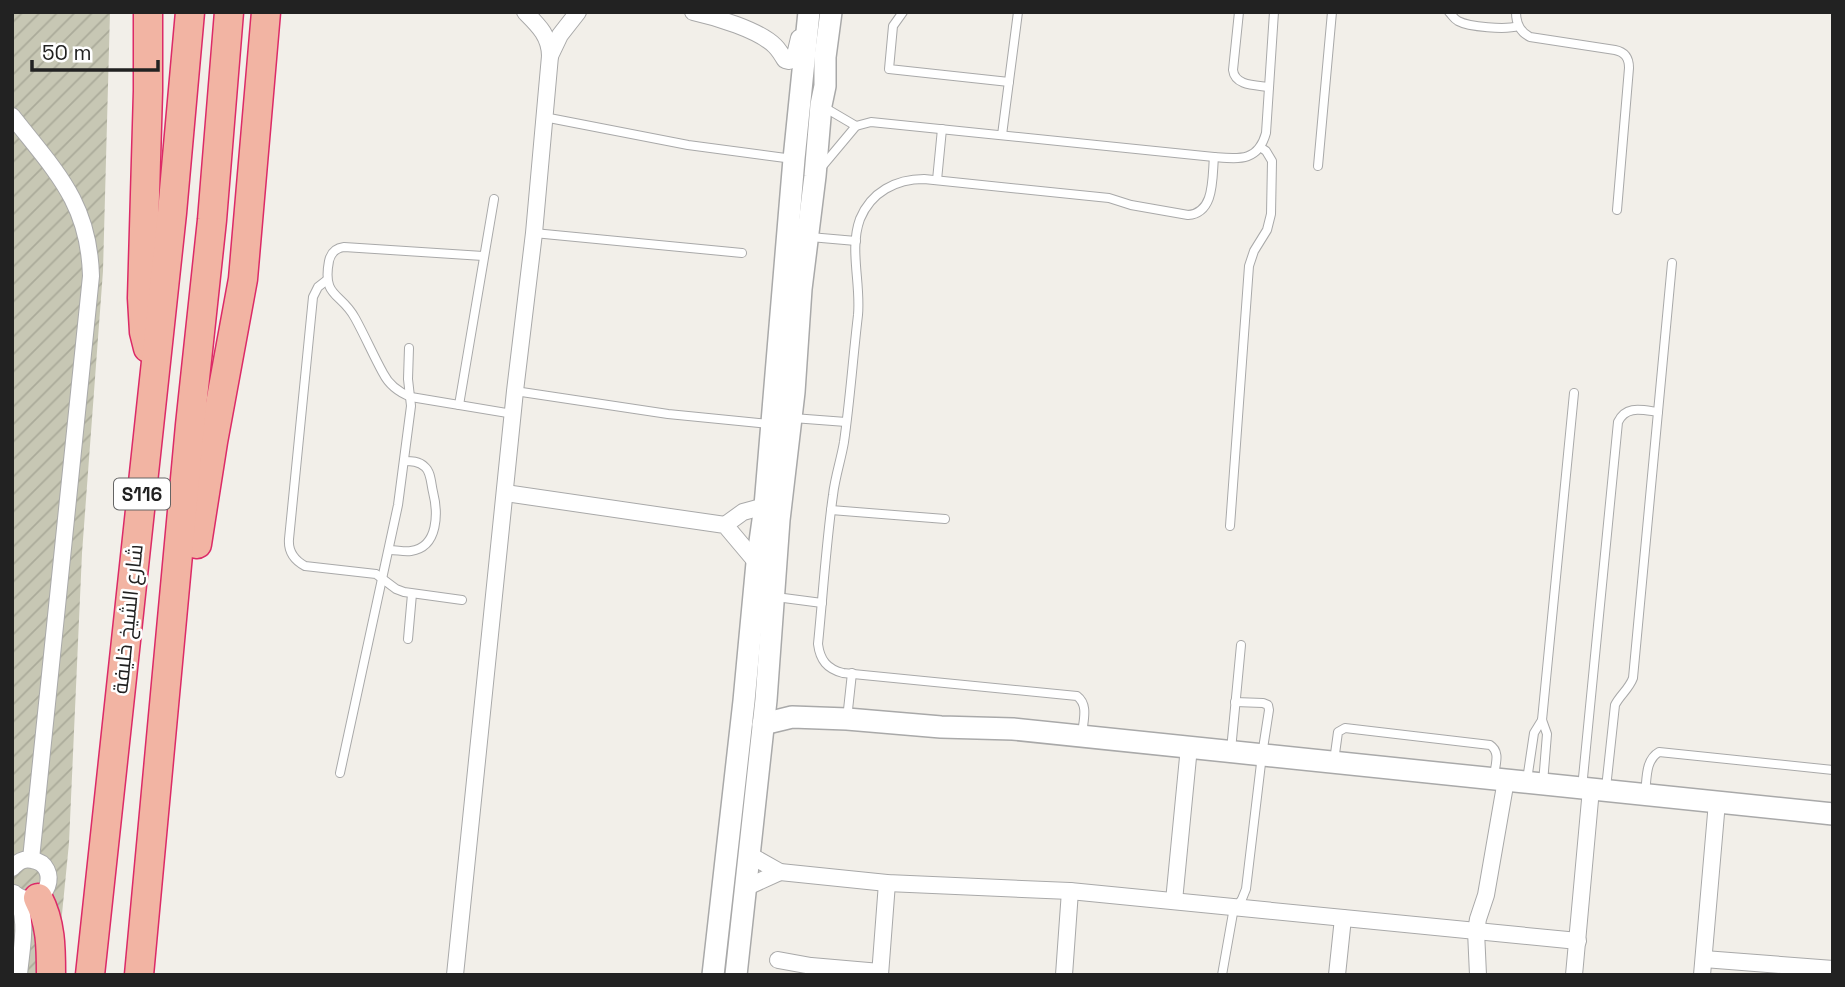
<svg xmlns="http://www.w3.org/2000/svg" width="1845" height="987" font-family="'Space Grotesk',Cairo,sans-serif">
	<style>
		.construction { fill: url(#construction-furrows) }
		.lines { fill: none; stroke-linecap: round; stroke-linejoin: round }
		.service-casing { stroke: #a9a9a9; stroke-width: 10 }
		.minor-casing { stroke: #a9a9a9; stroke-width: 18 }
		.tertiary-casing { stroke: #a9a9a9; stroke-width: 24 }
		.trunk-casing { stroke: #dc2a67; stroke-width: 31 }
		.service { stroke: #fff; stroke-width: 8 }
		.minor { stroke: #fff; stroke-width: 16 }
		.tertiary { stroke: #fff; stroke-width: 21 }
		.trunk { stroke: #f2b4a3; stroke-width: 28 }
		.labels { text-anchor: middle; stroke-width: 5; stroke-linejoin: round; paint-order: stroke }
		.shield { fill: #fff; stroke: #646464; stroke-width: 2 }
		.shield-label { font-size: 19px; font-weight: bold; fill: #222 }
		.street-label { font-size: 21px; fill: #222; stroke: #fff }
	</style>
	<defs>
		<pattern id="construction-furrows" width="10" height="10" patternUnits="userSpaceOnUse" patternTransform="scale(1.75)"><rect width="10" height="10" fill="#c7c7b4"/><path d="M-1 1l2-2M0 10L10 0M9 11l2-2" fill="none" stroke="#abab9a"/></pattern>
	</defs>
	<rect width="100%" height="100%" fill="#f2efe9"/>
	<!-- construction -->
	<polygon class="construction" points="12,12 110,12 103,271 82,553 69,843 56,975 12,975"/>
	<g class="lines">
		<defs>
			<g id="service">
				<polyline points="903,12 893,26 889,69 1009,82"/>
				<path d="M 1239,12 L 1233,70 C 1235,86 1255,85 1269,87"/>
				<path d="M 1449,12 C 1453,16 1453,18 1458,21 C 1469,27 1506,30 1518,26"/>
				<path d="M 1516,12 C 1516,24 1520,32 1530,37 L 1615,50 C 1625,52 1629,58 1629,68 L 1617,210"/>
				<polyline points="822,106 856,126"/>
				<polyline points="544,117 688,145 793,159"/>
				<polyline points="1002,135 1018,12"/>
				<polyline points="1318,166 1332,12"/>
				<path d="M 820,169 L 856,126 L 871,122 L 1214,157 C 1239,159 1258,162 1266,133 L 1274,12"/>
				<polyline points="937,180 942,129"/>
				<polyline points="534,233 742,253"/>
				<polyline points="810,237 856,241"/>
				<path d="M 483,256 L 344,247 C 336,248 331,252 329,261 C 322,298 341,292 355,318 C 365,336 373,355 383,373 C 389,385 398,392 411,397 L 513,414"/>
				<path d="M 327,280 L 318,287 L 313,297 L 289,539 C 288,551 294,560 305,566 L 376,574 L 396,589 L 404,592 L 462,600"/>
				<polyline points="515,391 668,414 769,424"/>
				<polyline points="459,405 494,199"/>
				<polyline points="793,418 846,422"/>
				<polyline points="831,510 945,519"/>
				<polyline points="1230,526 1249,266 1254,251 1267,230 1271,214 1272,161 1266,151 1260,147"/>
				<path d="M 390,550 C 397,550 404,552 411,551 C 439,547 438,512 433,492 C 431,484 431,472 425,467 C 419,461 411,461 404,461"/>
				<polyline points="776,597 822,603"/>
				<polyline points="408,639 412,594"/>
				<polyline points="847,719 852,673"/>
				<path d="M 1082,735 C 1083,721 1089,705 1077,696 L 843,673 C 827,669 820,660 818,644 C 823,594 826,544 833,495 C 835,477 841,460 844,442 C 850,400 853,357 858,315 C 861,283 849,249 860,219 C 871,192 896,179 924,179 L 1109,198 L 1131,205 L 1188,215 C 1215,213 1212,178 1214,157"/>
				<polyline points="1231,750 1241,645"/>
				<path d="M 1334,761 L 1338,732 L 1345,728 L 1490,745 C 1501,752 1495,765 1494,776"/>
				<polyline points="340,773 398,505 411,406 408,379 409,348"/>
				<polyline points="1527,780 1534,733 1542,720"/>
				<polyline points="1543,783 1547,734 1542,720 1574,393"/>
				<path d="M 1582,788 L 1618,422 C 1626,405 1642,410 1658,412"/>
				<path d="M 1606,788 L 1615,705 C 1620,695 1629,689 1633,678 L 1672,263"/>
				<path d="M 1645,794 C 1647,779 1645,760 1659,752 L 1833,770"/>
				<polyline points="1222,975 1233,913 1242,899 1246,889 1262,755 1269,710 1268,705 1263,703 1235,702"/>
			</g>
			<g id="minor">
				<path d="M 693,12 C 716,17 759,30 775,46 C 779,50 782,55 785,60 L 789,61 L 795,55 L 799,38"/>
				<polyline points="550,56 560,35 578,12"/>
				<path d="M 12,116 C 55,171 89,202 91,276 L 31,859"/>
				<polyline points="505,493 725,525 757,563"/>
				<polyline points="725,525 743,512 765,506"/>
				<polyline points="748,854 780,872 887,883 1070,891 1578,941"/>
				<path d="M 12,868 C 18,862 23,858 32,860 C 62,864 48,914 16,895"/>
				<polyline points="745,888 780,872"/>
				<path d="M 14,893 C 30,916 21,949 19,975"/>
				<polyline points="1174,901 1189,747"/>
				<polyline points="1704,959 1833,969"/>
				<polyline points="778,960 811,966 880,972"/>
				<path d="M 455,975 L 515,391 L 534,233 L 550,56 C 550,36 538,25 525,12"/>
				<polyline points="880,975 887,883"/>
				<polyline points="1064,975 1070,891"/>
				<polyline points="1337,975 1343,918"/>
				<polyline points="1478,975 1476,931 1478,919 1486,895 1506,780"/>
				<polyline points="1574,975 1591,789"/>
				<polyline points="1702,975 1717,802"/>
			</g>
			<g id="tertiary">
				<polyline points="763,724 792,717 847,719 941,727 1013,729 1833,814"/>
				<polyline points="713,975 744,701 757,563 765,506 794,159 809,12"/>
				<polyline points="736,975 766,700 779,520 794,392 801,289 815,176 821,105 825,86 825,57 831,12"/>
			</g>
			<g id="trunk">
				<polyline points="148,348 144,332 142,298 148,91 148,12"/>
				<polyline points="197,544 213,442 243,279 266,12"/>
				<path d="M 38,898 C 51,923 51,947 51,975"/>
				<polyline points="90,975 172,213 190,12"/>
				<polyline points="139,975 190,425 212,220 229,12"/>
			</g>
		</defs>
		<!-- service casing -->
		<use href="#service" class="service-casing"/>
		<!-- minor casing -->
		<use href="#minor" class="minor-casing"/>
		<!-- tertiary casing -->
		<use href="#tertiary" class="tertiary-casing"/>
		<!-- trunk casing -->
		<use href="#trunk" class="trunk-casing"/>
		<!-- service -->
		<use href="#service" class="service"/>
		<!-- minor -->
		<use href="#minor" class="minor"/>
		<!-- tertiary -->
		<use href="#tertiary" class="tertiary"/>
		<!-- trunk -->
		<use href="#trunk" class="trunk"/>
	</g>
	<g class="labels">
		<!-- shield labels -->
		<rect class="shield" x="114" y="478.5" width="56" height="31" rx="5"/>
		<g class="shield-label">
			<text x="142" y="501">S116</text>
		</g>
		<!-- street labels -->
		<g class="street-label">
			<text transform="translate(128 619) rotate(-84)" y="7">شارع الشيخ خليفة</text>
		</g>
	</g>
	<!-- border -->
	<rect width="1845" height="987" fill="none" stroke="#222222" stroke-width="28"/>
	<!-- scale -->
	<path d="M32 60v10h126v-10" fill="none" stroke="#222222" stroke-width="3.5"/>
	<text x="42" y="60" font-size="21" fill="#222222" stroke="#ffffff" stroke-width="5" paint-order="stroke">50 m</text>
</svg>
